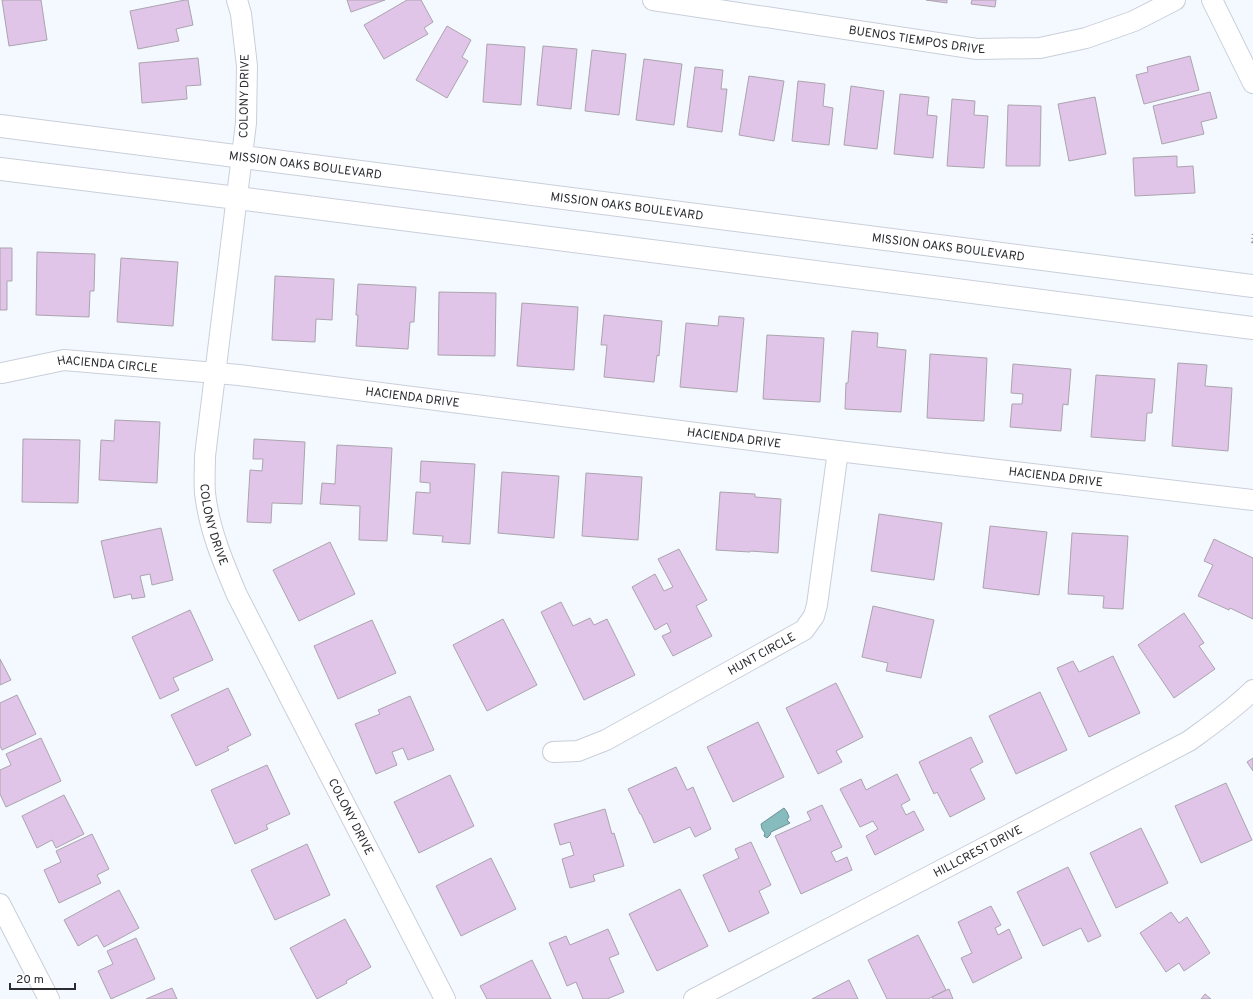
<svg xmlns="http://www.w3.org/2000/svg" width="1253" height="999" font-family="Overpass,sans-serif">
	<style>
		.water { fill: #87bcbe; stroke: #6b9194 }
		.building { fill: #e0c5e8; stroke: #aba4ae }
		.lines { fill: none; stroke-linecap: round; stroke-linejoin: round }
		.street-casing { stroke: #c9cfda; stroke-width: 22 }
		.secondary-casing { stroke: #c9cfda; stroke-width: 24 }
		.path { stroke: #9b9ea3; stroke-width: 2.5; stroke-dasharray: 1 3; stroke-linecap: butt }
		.street { stroke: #fff; stroke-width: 20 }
		.secondary { stroke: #fff; stroke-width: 22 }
		.labels { text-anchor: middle; stroke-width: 3.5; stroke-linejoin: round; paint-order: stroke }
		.street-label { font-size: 12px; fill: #2b2d31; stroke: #fff }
	</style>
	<rect width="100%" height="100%" fill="#f4f8ff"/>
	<!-- water -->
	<polygon class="water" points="784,808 787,812 789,817 787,820 790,823 771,832 770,835 767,838 764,836 765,833 762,829 761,824"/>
	<!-- building -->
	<g class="building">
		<polygon points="2,0 41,0 47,40 9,46"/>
		<polygon points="185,0 188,0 193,25 176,29 179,41 138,49 130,11"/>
		<polygon points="347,0 385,0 351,12"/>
		<polygon points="407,0 421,0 433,22 424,28 428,34 384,59 364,25"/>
		<polygon points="926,0 947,0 947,3"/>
		<polygon points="972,0 996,0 995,7 971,4"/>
		<polygon points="447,26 471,40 462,57 468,61 447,98 416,80"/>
		<polygon points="487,44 525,47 521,105 483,102"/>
		<polygon points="543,46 577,49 571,109 537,105"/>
		<polygon points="592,50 626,54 619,115 585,111"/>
		<polygon points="1190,56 1199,90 1144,104 1136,75 1148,72 1147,67"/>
		<polygon points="198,58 201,85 186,86 187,99 142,103 139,63"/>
		<polygon points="644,59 682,64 674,125 636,120"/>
		<polygon points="695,67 723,70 721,89 727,89 722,132 687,127"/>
		<polygon points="749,76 784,81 774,141 739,135"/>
		<polygon points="798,81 825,84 823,106 833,108 829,145 792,141"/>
		<polygon points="851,86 884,91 877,149 844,145"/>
		<polygon points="1210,92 1217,118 1201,122 1204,134 1162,144 1153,106"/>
		<polygon points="900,94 929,97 927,115 937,116 933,158 894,154"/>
		<polygon points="1095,97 1106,154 1069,161 1058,104"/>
		<polygon points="952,99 975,101 974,115 988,116 984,168 947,166"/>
		<polygon points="1008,105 1041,106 1040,166 1006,166"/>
		<polygon points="1177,156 1177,167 1193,166 1195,193 1135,196 1133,158"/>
		<polygon points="0,248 12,248 12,281 7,281 7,310 0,310"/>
		<polygon points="37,252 95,254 94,291 90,291 89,317 36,315"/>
		<polygon points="121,258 178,262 173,326 117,322"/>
		<polygon points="275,276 334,279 332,320 316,319 315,342 272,340"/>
		<polygon points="358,284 416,287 414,322 410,322 408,349 356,346 358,315 356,315"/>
		<polygon points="439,292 496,293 495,356 438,355"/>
		<polygon points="522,303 578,307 574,370 517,366"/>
		<polygon points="604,315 662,321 659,356 657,355 654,382 604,377 607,345 601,345"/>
		<polygon points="719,316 744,318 737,392 680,387 686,323 718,326"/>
		<polygon points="852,331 878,333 877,347 906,350 901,412 845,409 846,383 848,383"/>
		<polygon points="767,335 824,338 820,402 763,399"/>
		<polygon points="930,354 987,358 984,421 927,418"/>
		<polygon points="1178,363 1207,365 1205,386 1232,388 1228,451 1172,446"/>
		<polygon points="1013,364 1071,369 1068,405 1063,404 1061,431 1010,427 1012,404 1022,404 1023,394 1011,393"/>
		<polygon points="1096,375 1155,379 1152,413 1147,413 1145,441 1091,437"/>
		<polygon points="115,420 160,422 157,483 99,480 101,440 114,441"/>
		<polygon points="23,439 80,440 78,503 22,502"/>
		<polygon points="254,439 305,442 302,504 272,503 271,523 247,522 250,470 262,471 263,459 253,459"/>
		<polygon points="337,445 392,448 387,541 359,540 360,506 320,504 322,483 335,484"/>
		<polygon points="421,461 475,464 470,544 442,542 443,536 413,534 416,492 430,493 430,483 420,482"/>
		<polygon points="502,472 559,476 554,538 498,533"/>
		<polygon points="586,473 642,477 638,540 582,536"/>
		<polygon points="720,492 755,494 755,497 781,499 778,553 750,551 750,552 716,550"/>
		<polygon points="879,514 942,523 934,580 871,571"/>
		<polygon points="990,526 1047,532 1039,595 983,588"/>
		<polygon points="161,528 173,580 152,585 150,574 140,576 145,597 132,599 131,594 114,598 101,541"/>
		<polygon points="1072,533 1128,536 1123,609 1103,608 1104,596 1068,594"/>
		<polygon points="1214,539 1253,558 1253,619 1230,608 1229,610 1198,596 1213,565 1204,561"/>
		<polygon points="330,542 355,594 299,621 273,570"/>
		<polygon points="679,549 707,600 696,606 712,636 673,656 662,636 671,632 667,623 655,630 632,587 655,574 664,591 673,587 658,559"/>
		<polygon points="561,602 573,626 590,618 594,625 607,619 635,675 584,700 541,612"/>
		<polygon points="873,606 934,620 921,678 886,671 888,663 862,657"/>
		<polygon points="190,610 213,660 173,678 179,690 160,699 132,637"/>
		<polygon points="1184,613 1204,643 1199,646 1215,669 1174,698 1138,645"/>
		<polygon points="503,619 537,685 487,711 453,645"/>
		<polygon points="372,620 396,673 338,699 314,646"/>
		<polygon points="1113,656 1140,713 1089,737 1057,668 1073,661 1079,672"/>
		<polygon points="0,659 11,680 0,685"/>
		<polygon points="836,683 863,737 836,751 842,762 818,774 786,708"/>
		<polygon points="228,688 251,735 227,747 229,750 196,766 171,715"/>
		<polygon points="1040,692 1067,750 1016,774 989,716"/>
		<polygon points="17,695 36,734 2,750 0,746 0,703"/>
		<polygon points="410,696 434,750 408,760 403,748 392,752 397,765 376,774 355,724 380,714 378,710"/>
		<polygon points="758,722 784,777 733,802 707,747"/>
		<polygon points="971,737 983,762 970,769 985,799 950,817 937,792 934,794 919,762"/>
		<polygon points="41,738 61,781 6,807 0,794 0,770 11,765 6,754"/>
		<polygon points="1253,758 1253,771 1247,762"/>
		<polygon points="267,765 290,814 266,825 268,829 235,844 211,790"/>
		<polygon points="676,767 687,790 693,787 711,829 695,837 690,827 654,843 641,814 640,814 628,789"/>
		<polygon points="897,774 910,800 901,805 906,815 914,811 924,830 875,855 866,836 878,829 873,821 860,827 840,789 861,779 866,790"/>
		<polygon points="450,775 474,826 419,853 394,802"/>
		<polygon points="1226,783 1252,840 1201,863 1175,806"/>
		<polygon points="64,795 84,834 56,848 52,840 37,848 22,816"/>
		<polygon points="822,805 842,847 831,852 836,862 847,857 852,870 801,894 775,836 811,820 807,812"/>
		<polygon points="605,809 612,834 614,833 624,866 593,875 595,881 570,888 562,859 574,855 570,842 560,845 554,824"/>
		<polygon points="1141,828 1168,883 1116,908 1090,853"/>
		<polygon points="92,834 109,869 97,875 101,883 59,903 44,870 61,862 56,851"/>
		<polygon points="751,842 771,885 759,891 769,913 729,932 703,875 739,858 735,849"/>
		<polygon points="307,844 330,895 275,920 251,870"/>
		<polygon points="491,858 516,909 461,936 436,886"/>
		<polygon points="1068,867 1101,936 1088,942 1081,928 1043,946 1017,892"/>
		<polygon points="680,889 708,946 657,971 629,914"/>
		<polygon points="119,890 139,928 104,947 97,935 78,946 64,920"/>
		<polygon points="991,906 1001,925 995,928 998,935 1009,929 1022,958 973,983 961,958 972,953 958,922"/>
		<polygon points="1171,912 1179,923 1187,917 1210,953 1184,971 1179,963 1166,972 1140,933"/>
		<polygon points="345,919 371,967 346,981 347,983 317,999 290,948"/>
		<polygon points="608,929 619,954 609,958 624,992 607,999 583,999 576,982 567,986 549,943 566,936 570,945"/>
		<polygon points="918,935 946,990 928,999 887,999 868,960"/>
		<polygon points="136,938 155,979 111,999 98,971 113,964 107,951"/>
		<polygon points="532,960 551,999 487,999 480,986"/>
		<polygon points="849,980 858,999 812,999"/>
		<polygon points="172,988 177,999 146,999"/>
		<polygon points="949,989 953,999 933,999 932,997"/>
		<polygon points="1205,994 1211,999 1201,999"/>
	</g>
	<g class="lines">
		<defs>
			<g id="street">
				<path id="s1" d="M 237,0 L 241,14 L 247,66 L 246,123 L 205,456 C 205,468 204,481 205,493 C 209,529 223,562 237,595 L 445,999"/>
				<path id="s2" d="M 653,0 L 977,49 L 1040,48 L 1086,38 L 1134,21 L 1175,0"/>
				<polyline points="1212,0 1253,83"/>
				<path id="s3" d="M 2,373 L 64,360 L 239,375 L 838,451 L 1253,500"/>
				<path id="s4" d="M 553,752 L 578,751 L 606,740 L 804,630 L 814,616 L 817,605 L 838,451"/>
				<polyline points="0,904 49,999"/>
				<path id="s5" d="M 694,999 L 1189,741 C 1211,725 1234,709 1253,690"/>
			</g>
			<g id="secondary">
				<path id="s6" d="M 0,126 L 1253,286"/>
				<polyline points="0,169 237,198 1253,328"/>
			</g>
		</defs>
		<!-- street casing -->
		<use href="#street" class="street-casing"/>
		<!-- secondary casing -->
		<use href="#secondary" class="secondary-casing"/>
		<!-- path -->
		<polyline class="path" points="1253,234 1252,242 1253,242"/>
		<!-- street -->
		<use href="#street" class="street"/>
		<!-- secondary -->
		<use href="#secondary" class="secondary"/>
	</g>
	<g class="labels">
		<!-- street labels -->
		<g class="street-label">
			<text dy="4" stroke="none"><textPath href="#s2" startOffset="267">BUENOS TIEMPOS DRIVE</textPath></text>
			<text transform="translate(244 96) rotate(-89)" y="4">COLONY DRIVE</text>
			<text dy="4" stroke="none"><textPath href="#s6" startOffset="308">MISSION OAKS BOULEVARD</textPath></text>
			<text dy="4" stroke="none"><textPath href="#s6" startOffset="632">MISSION OAKS BOULEVARD</textPath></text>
			<text dy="4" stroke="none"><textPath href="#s6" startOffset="956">MISSION OAKS BOULEVARD</textPath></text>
			<text dy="4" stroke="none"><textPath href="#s3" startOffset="107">HACIENDA CIRCLE</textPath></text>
			<text dy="4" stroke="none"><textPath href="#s3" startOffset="414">HACIENDA DRIVE</textPath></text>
			<text dy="4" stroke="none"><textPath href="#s3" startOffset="738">HACIENDA DRIVE</textPath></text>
			<text dy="4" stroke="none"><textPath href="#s3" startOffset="1062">HACIENDA DRIVE</textPath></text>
			<text dy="4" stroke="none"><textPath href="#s1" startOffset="529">COLONY DRIVE</textPath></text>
			<text dy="4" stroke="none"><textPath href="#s4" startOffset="233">HUNT CIRCLE</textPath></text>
			<text dy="4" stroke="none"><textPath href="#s1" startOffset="853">COLONY DRIVE</textPath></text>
			<text dy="4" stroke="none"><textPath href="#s5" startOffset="320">HILLCREST DRIVE</textPath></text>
		</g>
	</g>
	<!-- scale -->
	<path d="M10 983v6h65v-6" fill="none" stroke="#2b2d31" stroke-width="2"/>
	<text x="16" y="983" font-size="12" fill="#2b2d31" stroke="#ffffff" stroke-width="3" paint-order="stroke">20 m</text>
</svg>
